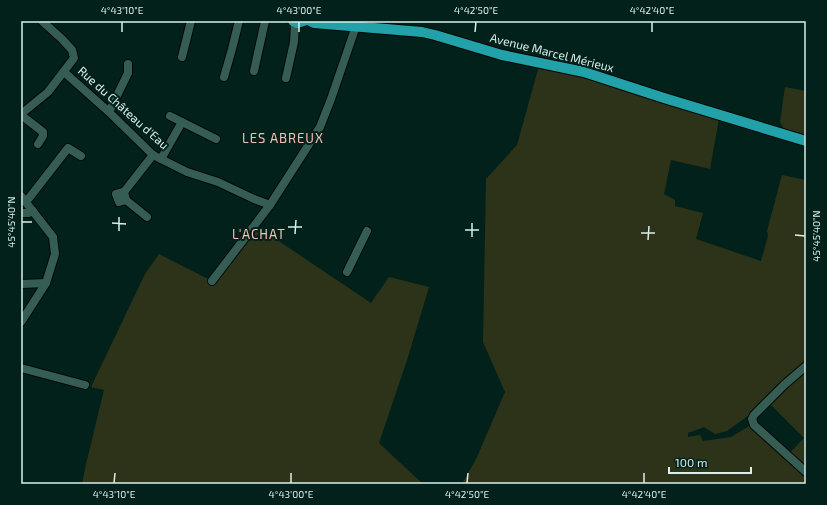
<svg xmlns="http://www.w3.org/2000/svg" width="827" height="505" font-family="'Exo 2',sans-serif">
	<style>
		.green { fill: #2c3319; fill-rule: evenodd }
		.lines { fill: none; stroke-linecap: round; stroke-linejoin: round }
		.minor-casing { stroke: #000906; stroke-width: 10 }
		.major-casing { stroke: #000906; stroke-width: 12 }
		.minor { stroke: #365d54; stroke-width: 8 }
		.major { stroke: #23a1a9; stroke-width: 10 }
		.ticks { fill: none; stroke: #daefea; stroke-width: 1.5 }
		.labels { text-anchor: middle; stroke-width: 4; stroke-linejoin: round; paint-order: stroke }
		.street-label { font-size: 12px; fill: #daefea; stroke: #03211b }
		.neighbourhood-label { font-size: 13px; letter-spacing: 1px; fill: #f5c3b7; stroke: #03211b }
		.neatline { fill: none; stroke: #daefea; stroke-width: 1.5 }
		.ticks-label { font-size: 10px; text-anchor: middle; fill: #daefea }
	</style>
	<rect width="100%" height="100%" fill="#03211b"/>
	<!-- green -->
	<g class="green">
		<path d="M 539,66 L 593,79 L 719,119 L 710,169 L 671,160 L 664,194 L 675,200 L 675,206 L 703,213 L 696,239 L 761,261 L 768,236 L 767,231 L 782,175 L 806,180 L 806,484 L 462,484 L 477,457 L 505,392 L 483,342 L 486,179 L 517,145 ZM 765,399 L 804,438 L 785,458 L 751,425 L 731,437 L 703,441 L 700,435 L 688,437 L 688,433 L 704,427 L 715,434 L 727,431 L 752,413 Z"/>
		<polygon points="785,87 806,91 806,135 784,129 780,122"/>
		<polygon points="258,227 371,303 389,277 429,287 408,357 379,443 423,484 82,484 86,464 104,390 91,387 145,274 159,254 212,281"/>
	</g>
	<g class="lines">
		<defs>
			<g id="minor">
				<polyline points="182,57 191,21"/>
				<polyline points="254,71 265,21"/>
				<polyline points="64,72 109,112 153,155 187,172 218,182 254,199 270,205 320,127 331,99 356,26"/>
				<polyline points="224,77 232,49 239,21"/>
				<polyline points="286,78 294,42 295,23"/>
				<polyline points="109,112 128,73 128,64"/>
				<polyline points="21,114 48,92 74,58 72,50 62,39 42,21"/>
				<polyline points="21,115 43,132 43,136 38,144"/>
				<polyline points="170,116 182,122"/>
				<polyline points="161,159 182,122 216,139"/>
				<polyline points="124,192 116,194 119,202 126,200"/>
				<polyline points="21,196 53,237 55,254 46,283 21,322"/>
				<polyline points="26,202 68,148 81,156"/>
				<polyline points="21,213 29,213 33,211"/>
				<polyline points="147,217 126,200 124,192 153,155"/>
				<polyline points="347,272 367,231"/>
				<polyline points="212,281 270,205"/>
				<polyline points="21,284 46,283"/>
				<polyline points="806,366 784,385 754,415 752,419 754,425 806,472"/>
				<polyline points="21,368 85,385"/>
			</g>
			<g id="major">
				<polyline points="293,21 297,23 304,21"/>
				<polyline points="310,21 314,23 422,32 435,35 502,55 584,72 664,98 806,141"/>
			</g>
		</defs>
		<!-- minor casing -->
		<use href="#minor" class="minor-casing"/>
		<!-- major casing -->
		<use href="#major" class="major-casing"/>
		<!-- minor -->
		<use href="#minor" class="minor"/>
		<!-- major -->
		<use href="#major" class="major"/>
	</g>
	<!-- ticks -->
	<path class="ticks" d="M 122,32 L 122,22M 299,32 L 299,22M 475,32 L 476,22M 652,32 L 652,22M 22,222 L 32,222M 112,223 L 126,224M 288,227 L 302,227M 465,230 L 479,230M 119,231 L 119,217M 641,233 L 655,233M 295,234 L 296,220M 795,235 L 805,236M 472,237 L 472,223M 648,240 L 649,226M 114,483 L 115,473M 291,483 L 291,473M 467,483 L 468,473M 644,483 L 644,473"/>
	<g class="labels">
		<!-- street labels -->
		<g class="street-label">
			<text transform="translate(552 53) rotate(14)" y="4">Avenue Marcel Mérieux</text>
			<text transform="translate(123 108) rotate(42)" y="4">Rue du Château d'Eau</text>
		</g>
		<!-- neighbourhood labels -->
		<g class="neighbourhood-label">
			<text x="283" y="143">LES ABREUX</text>
			<text x="259" y="239">L'ACHAT</text>
		</g>
	</g>
	<!-- border -->
	<rect width="827" height="505" fill="none" stroke="#03211b" stroke-width="44"/>
	<!-- scale -->
	<path d="M669 467v6h82v-6" fill="none" stroke="#daefea" stroke-width="2"/>
	<text x="675" y="467" font-size="12" fill="#daefea" stroke="#03211b" stroke-width="3" paint-order="stroke">100 m</text>
	<rect x="22" y="22" width="783" height="461" class="neatline"/>
	<g class="ticks-label">
		<text x="122" y="14">4°43'10"E</text>
		<text x="299" y="14">4°43'00"E</text>
		<text x="476" y="14">4°42'50"E</text>
		<text x="652" y="14">4°42'40"E</text>
		<text transform="translate(11 222) rotate(-90)" y="4">45°45'40"N</text>
		<text transform="translate(816 236) rotate(-90)" y="4">45°45'40"N</text>
		<text x="114" y="498">4°43'10"E</text>
		<text x="291" y="498">4°43'00"E</text>
		<text x="467" y="498">4°42'50"E</text>
		<text x="644" y="498">4°42'40"E</text>
	</g>
</svg>
